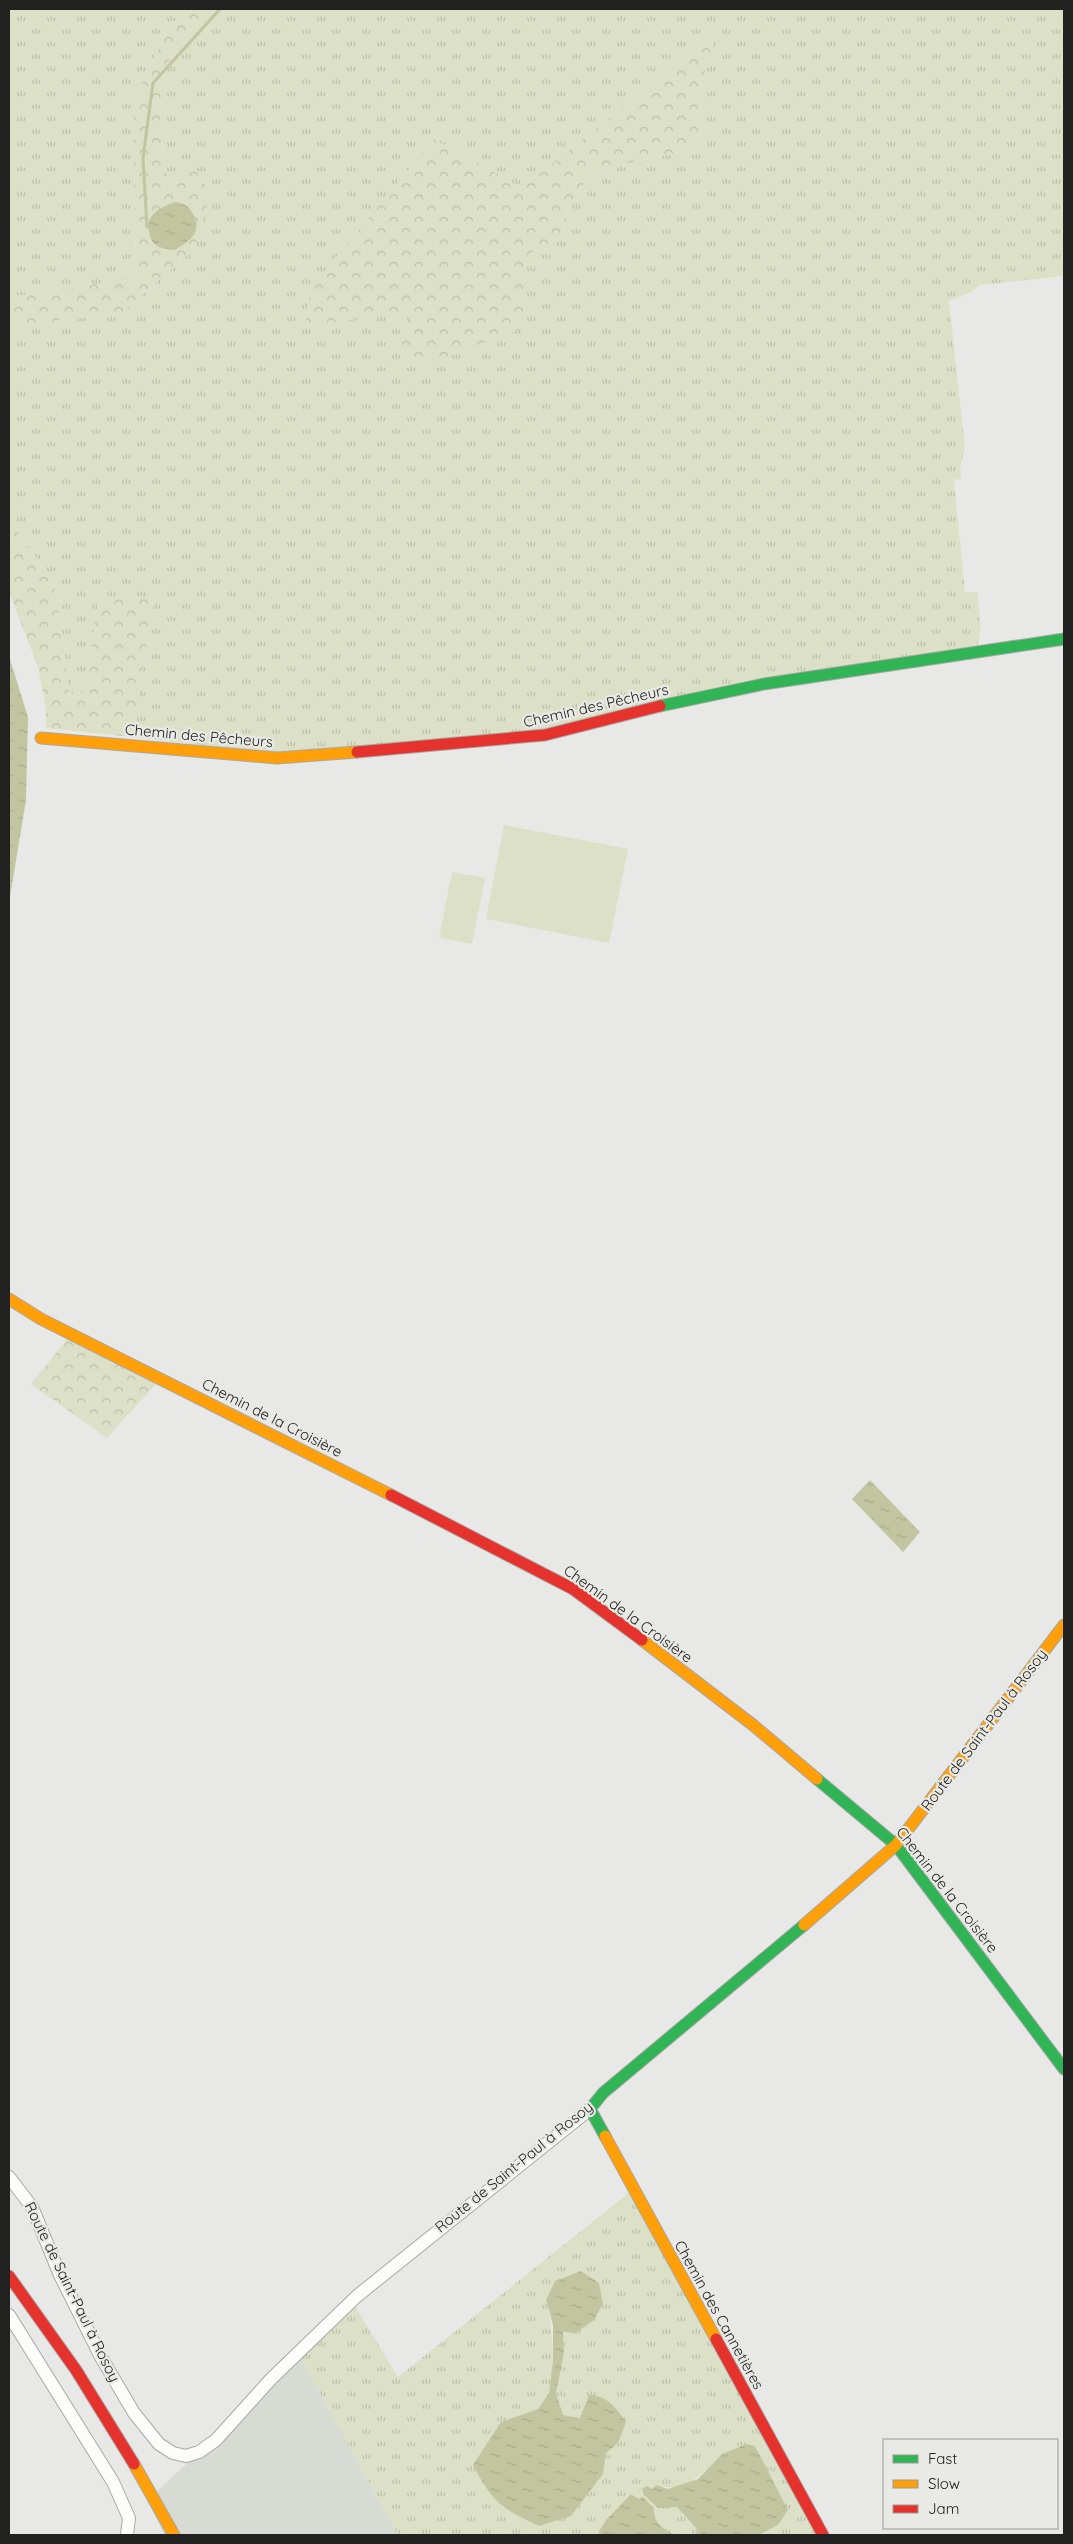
<svg xmlns="http://www.w3.org/2000/svg" width="1073" height="2544" font-family="Quicksand,sans-serif">
	<style>
		.built { fill: #d8dad4 }
		.grass { fill: url(#grass-tufts); fill-rule: evenodd }
		.forest { fill: url(#forest-crowns) }
		.garden { fill: #dce0c7 }
		.water { fill: url(#water-ripples) }
		.lines { fill: none; stroke-linecap: round; stroke-linejoin: round }
		.stream { stroke: #c2c6a0; stroke-width: 3 }
		.street-casing { stroke: #a8a8a7; stroke-width: 14 }
		.fast-casing { stroke: #a8a8a7; stroke-width: 13 }
		.slow-casing { stroke: #a8a8a7; stroke-width: 13 }
		.jam-casing { stroke: #a8a8a7; stroke-width: 13 }
		.street { stroke: #fcfcfb; stroke-width: 12 }
		.fast { stroke: #30b455; stroke-width: 11 }
		.slow { stroke: #ff9f0a; stroke-width: 11 }
		.jam { stroke: #e5322d; stroke-width: 11 }
		.labels { text-anchor: middle; stroke-width: 4.5; stroke-linejoin: round; paint-order: stroke }
		.street-label { font-size: 15px; fill: #212120; stroke: #e9eae6 }
	</style>
	<defs>
		<pattern id="grass-tufts" width="24" height="20" patternUnits="userSpaceOnUse" patternTransform="scale(1.25)"><rect width="24" height="20" fill="#dce0c7"/><path d="M3 7l-1-3M5 7V3M7 7l1-3M15 17l-1-3M17 17v-4M19 17l1-3" fill="none" stroke="#bcc0ab"/></pattern>
		<pattern id="forest-crowns" width="20" height="18" patternUnits="userSpaceOnUse" patternTransform="scale(1.25)"><rect width="20" height="18" fill="#dce0c7"/><path d="M2 6a3 3 0 1 1 6 0M12 15a3 3 0 1 1 6 0" fill="none" stroke="#bcc0ab"/></pattern>
		<pattern id="water-ripples" width="26" height="14" patternUnits="userSpaceOnUse" patternTransform="scale(1.25)"><rect width="26" height="14" fill="#c2c6a0"/><path d="M2 4q2-2 4 0t4 0M15 11q2-2 4 0t4 0" fill="none" stroke="#a6aa8a"/></pattern>
	</defs>
	<rect width="100%" height="100%" fill="#e8e9e7"/>
	<!-- built -->
	<polygon class="built" points="301,2359 398,2535 164,2535 147,2500"/>
	<!-- grass -->
	<g class="grass">
		<polygon points="9,9 187,9 166,33 133,103 136,279 9,297"/>
		<path d="M 214,9 L 1064,9 L 1064,276 L 980,285 L 971,292 L 949,301 L 965,448 L 960,469 L 961,479 L 954,480 L 965,592 L 977,592 L 981,628 L 978,645 L 545,732 L 278,754 L 132,737 L 154,597 L 98,602 L 85,693 L 68,692 L 54,582 L 9,520 L 9,326 L 121,314 L 158,281 L 170,182 L 166,174 L 160,118 L 166,64 ZM 711,38 L 713,41 L 703,80 L 700,145 L 685,151 L 591,172 L 569,208 L 561,237 L 413,311 L 305,326 L 522,188 Z"/>
		<path d="M 630,2192 L 826,2535 L 759,2535 L 778,2525 L 722,2454 C 704,2473 683,2495 656,2485 L 669,2506 L 677,2507 L 698,2530 L 696,2535 C 690,2535 682,2536 676,2535 C 658,2532 647,2505 631,2494 L 606,2520 L 598,2533 L 602,2535 L 398,2535 L 301,2359 L 353,2303 L 398,2377 ZM 546,2299 L 563,2332 L 564,2353 L 556,2393 L 562,2415 L 581,2418 L 586,2403 L 618,2443 L 606,2453 L 603,2474 L 571,2516 L 501,2422 C 511,2418 529,2416 538,2409 C 561,2392 552,2324 546,2299 Z"/>
	</g>
	<!-- forest -->
	<g class="forest">
		<polygon points="187,9 214,9 166,64 160,118 166,174 170,181 195,167 210,193 197,246 121,314 9,326 9,297 136,278 133,103 166,33"/>
		<polygon points="711,37 713,41 703,80 700,145 685,151 591,172 569,208 561,237 525,256 526,328 423,365 397,343 413,312 305,326 311,287 434,139 522,188"/>
		<polygon points="9,520 54,582 69,692 85,693 98,601 155,597 132,737 46,728 46,709 38,667 9,592"/>
		<polygon points="68,1338 156,1384 107,1438 31,1384"/>
	</g>
	<!-- garden -->
	<g class="garden">
		<polygon points="504,825 628,849 609,943 486,919"/>
		<polygon points="452,872 485,878 472,944 439,938"/>
	</g>
	<!-- water -->
	<g class="water">
		<path d="M 175,202 C 184,203 189,206 193,214 C 203,232 190,241 175,250 C 169,249 160,249 156,245 C 152,243 151,238 150,235 C 143,216 159,208 175,202 Z"/>
		<polygon points="9,656 28,717 26,800 9,903"/>
		<polygon points="870,1480 920,1532 903,1552 852,1499"/>
		<path d="M 581,2271 L 599,2283 L 603,2304 L 594,2320 L 576,2333 L 563,2332 L 564,2353 L 556,2393 L 563,2415 L 580,2418 L 589,2395 C 607,2395 617,2409 626,2422 L 618,2443 L 606,2453 L 603,2474 L 571,2516 L 539,2526 C 501,2508 493,2503 473,2465 L 501,2422 L 538,2409 L 549,2393 L 553,2361 L 553,2325 L 546,2300 L 555,2281 Z"/>
		<polygon points="747,2444 755,2446 788,2510 778,2525 759,2535 696,2535 698,2530 677,2507 658,2508 644,2495 642,2489 647,2486 653,2489 656,2485 668,2489 698,2479 722,2454"/>
		<path d="M 631,2494 L 638,2499 L 643,2497 L 654,2508 C 653,2523 663,2529 675,2535 L 602,2535 L 598,2533 L 606,2520 Z"/>
	</g>
	<g class="lines">
		<!-- stream -->
		<polyline class="stream" points="147,227 143,158 153,83 220,9"/>
		<defs>
			<g id="street">
				<polyline points="9,2177 32,2207 60,2275 101,2357 134,2413 159,2444 173,2453 186,2456 199,2452 216,2440 271,2379 357,2296 590,2109"/>
				<polyline points="9,2315 113,2482 129,2518 127,2535"/>
			</g>
			<g id="fast">
				<polyline points="660,706 764,684 1064,639"/>
				<polyline points="817,1779 896,1845 1064,2069"/>
				<polyline points="605,2136 590,2109 603,2093 804,1925"/>
			</g>
			<g id="slow">
				<polyline points="41,738 277,758 357,752"/>
				<polyline points="9,1299 41,1319 391,1495"/>
				<polyline points="642,1640 753,1725 817,1779"/>
				<polyline points="804,1925 896,1845 1064,1625"/>
				<polyline points="605,2136 716,2339"/>
				<polyline points="134,2464 174,2535"/>
			</g>
			<g id="jam">
				<polyline points="357,752 545,735 660,706"/>
				<polyline points="391,1495 573,1589 642,1640"/>
				<polyline points="9,2276 76,2370 134,2464"/>
				<polyline points="716,2339 823,2535"/>
			</g>
		</defs>
		<!-- street casing -->
		<use href="#street" class="street-casing"/>
		<!-- fast casing -->
		<use href="#fast" class="fast-casing"/>
		<!-- slow casing -->
		<use href="#slow" class="slow-casing"/>
		<!-- jam casing -->
		<use href="#jam" class="jam-casing"/>
		<!-- street -->
		<use href="#street" class="street"/>
		<!-- fast -->
		<use href="#fast" class="fast"/>
		<!-- slow -->
		<use href="#slow" class="slow"/>
		<!-- jam -->
		<use href="#jam" class="jam"/>
	</g>
	<g class="labels">
		<!-- street labels -->
		<g class="street-label">
			<text transform="translate(596 706) rotate(-13)" y="5">Chemin des Pêcheurs</text>
			<text transform="translate(199 736) rotate(5)" y="5">Chemin des Pêcheurs</text>
			<text transform="translate(272 1418) rotate(27)" y="5">Chemin de la Croisière</text>
			<text transform="translate(628 1614) rotate(36)" y="5">Chemin de la Croisière</text>
			<text transform="translate(984 1730) rotate(-53)" y="5">Route de Saint-Paul à Rosoy</text>
			<text transform="translate(947 1890) rotate(52)" y="5">Chemin de la Croisière</text>
			<text transform="translate(514 2167) rotate(-39)" y="5">Route de Saint-Paul à Rosoy</text>
			<text transform="translate(72 2292) rotate(64)" y="5">Route de Saint-Paul à Rosoy</text>
			<text transform="translate(719 2315) rotate(61)" y="5">Chemin des Cannetières</text>
		</g>
	</g>
	<!-- border -->
	<rect width="1073" height="2544" fill="none" stroke="#212120" stroke-width="20"/>
	<!-- legend -->
	<rect x="883" y="2439" width="175" height="90" fill="#e9eae6" stroke="#999a97"/>
	<rect x="893" y="2455" width="25" height="8" fill="#30b455" stroke="#999a97"/>
	<text x="928" y="2464" font-size="15" fill="#212120">Fast</text>
	<rect x="893" y="2480" width="25" height="8" fill="#ff9f0a" stroke="#999a97"/>
	<text x="928" y="2489" font-size="15" fill="#212120">Slow</text>
	<rect x="893" y="2505" width="25" height="8" fill="#e5322d" stroke="#999a97"/>
	<text x="928" y="2514" font-size="15" fill="#212120">Jam</text>
</svg>
